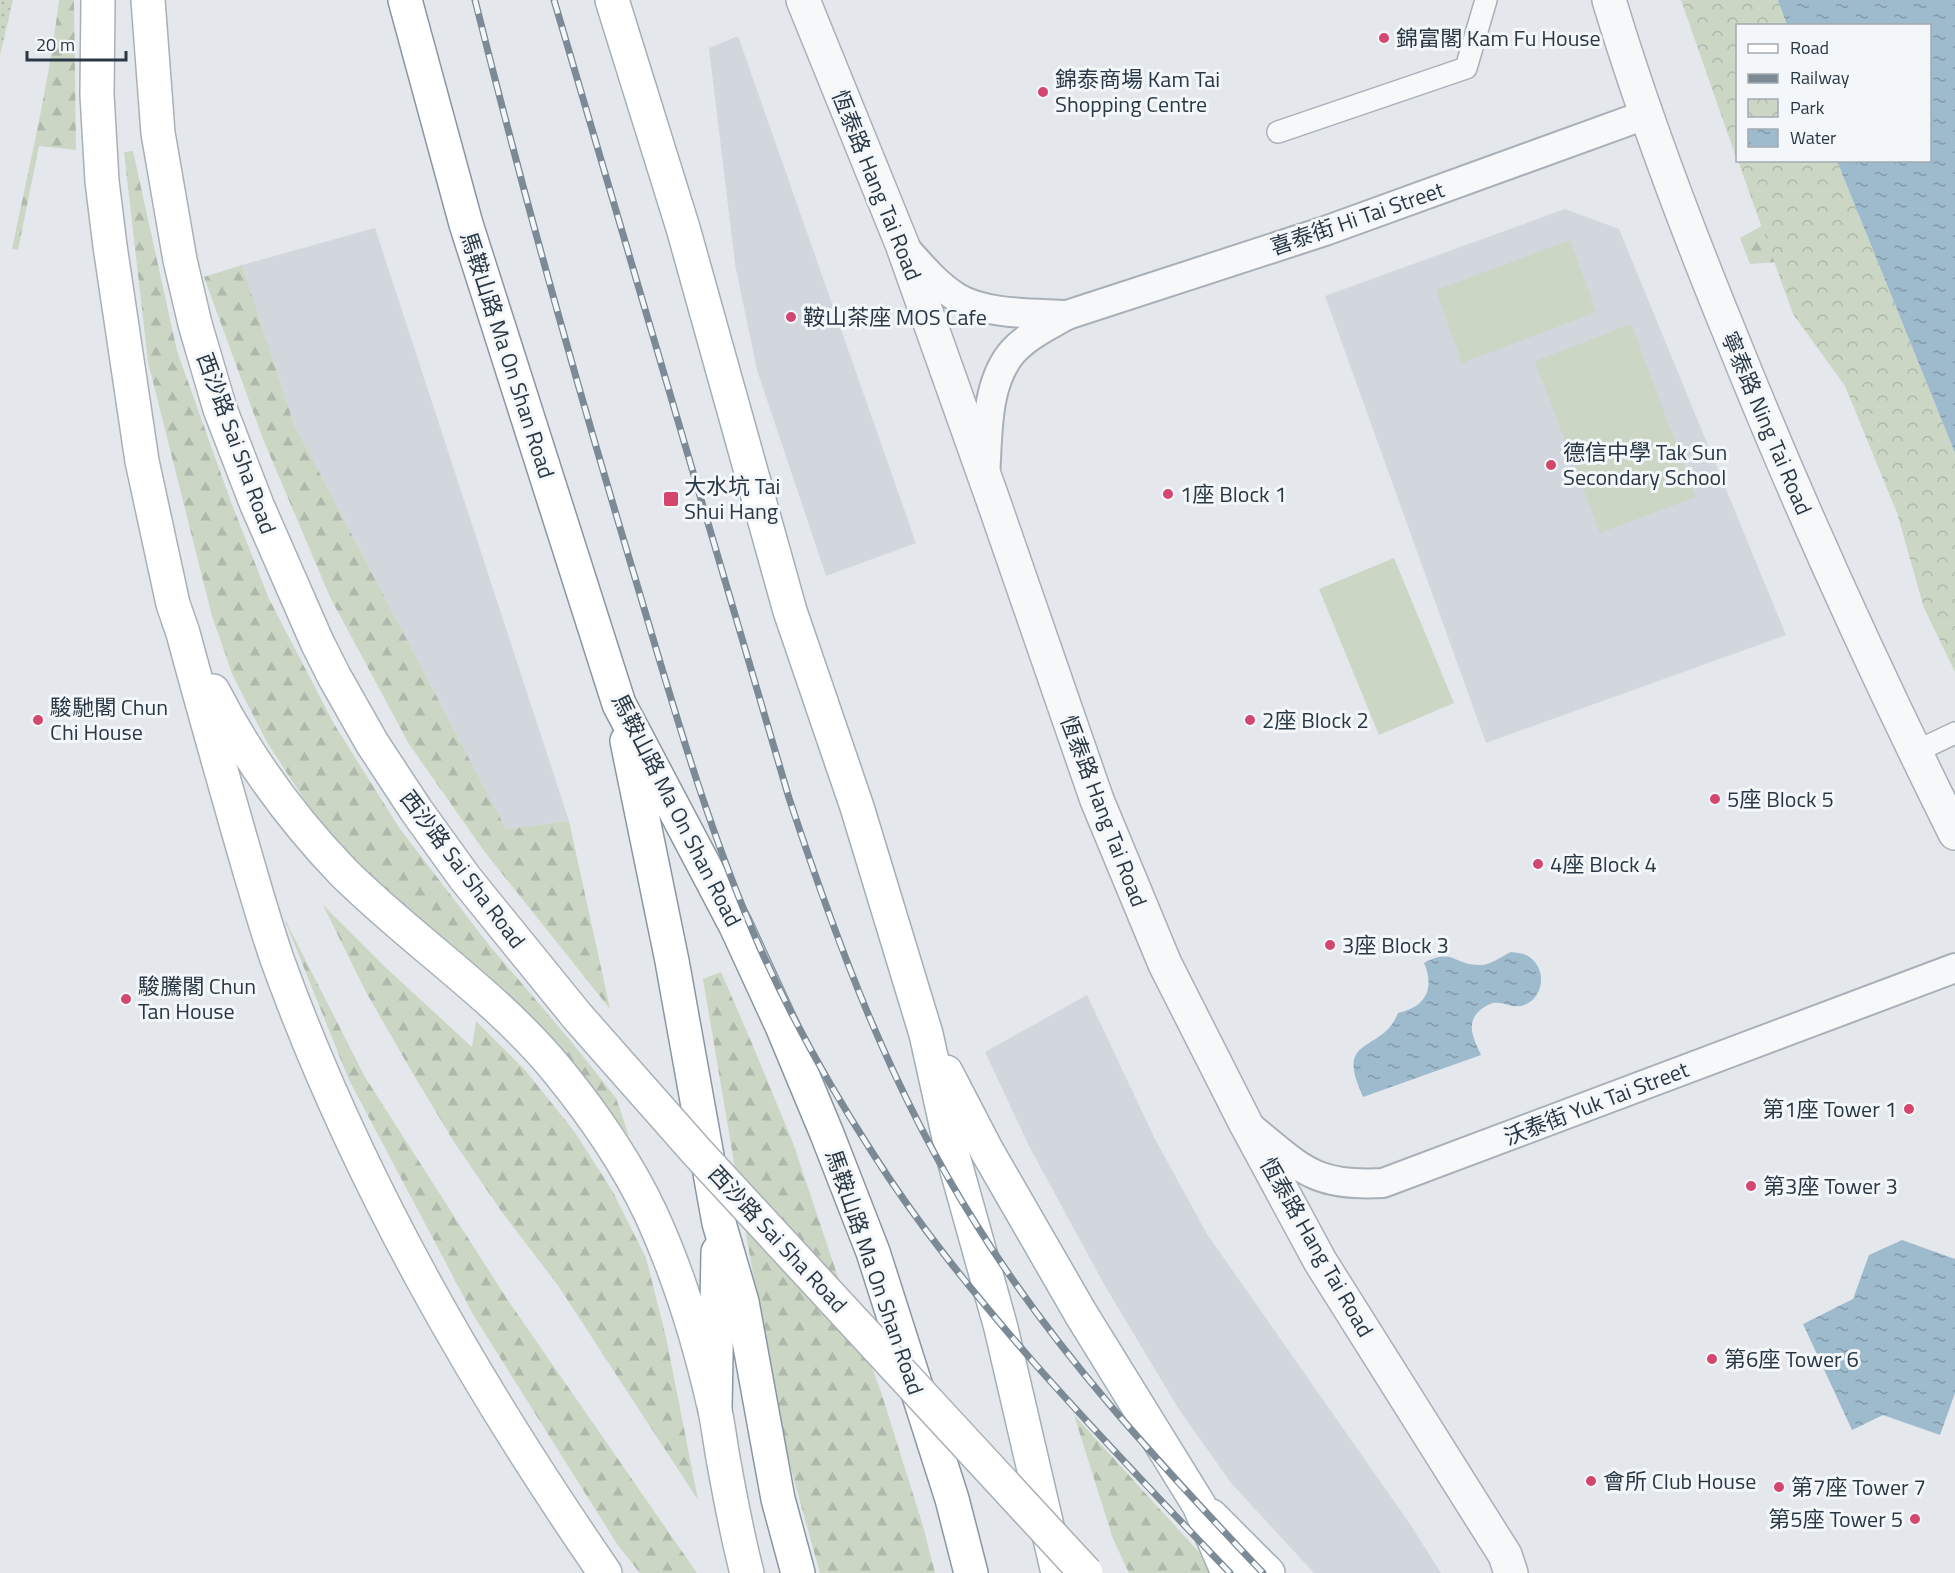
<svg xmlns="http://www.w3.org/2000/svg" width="1955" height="1573" font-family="'Titillium Web','Noto Sans TC',sans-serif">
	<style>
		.built { fill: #d2d7de }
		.grass { fill: url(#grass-dots) }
		.forest { fill: url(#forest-firs) }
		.park { fill: url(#park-crowns) }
		.garden { fill: #cbd6c5 }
		.water { fill: url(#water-ripples) }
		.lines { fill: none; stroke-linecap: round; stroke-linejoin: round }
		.pedestrian-casing { stroke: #a8b0b7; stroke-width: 24 }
		.minor-casing { stroke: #a8b0b7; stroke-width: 32 }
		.tertiary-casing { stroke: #a8b0b7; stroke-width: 36 }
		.secondary-casing { stroke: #a8b0b7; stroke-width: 36 }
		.primary-casing { stroke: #a2aeb8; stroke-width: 36 }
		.motorway-casing { stroke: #8a97a3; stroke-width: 36 }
		.pedestrian { stroke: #f7f8fa; stroke-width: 21 }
		.minor { stroke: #f7f8fa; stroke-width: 28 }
		.tertiary { stroke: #f7f8fa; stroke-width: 33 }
		.secondary { stroke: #fff; stroke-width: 33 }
		.primary { stroke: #fff; stroke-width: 33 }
		.motorway { stroke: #fff; stroke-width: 33 }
		.rail-casing { stroke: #7c8a96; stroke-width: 7 }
		.rail { stroke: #f4f7f9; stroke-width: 4.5; stroke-dasharray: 14; stroke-linecap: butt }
		.secondary-bridge-casing { stroke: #a8b0b7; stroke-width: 36; stroke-linecap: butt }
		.secondary-bridge { stroke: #fff; stroke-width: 33 }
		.poi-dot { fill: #d3476f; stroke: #f4f7f9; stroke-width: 2 }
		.labels { text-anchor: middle; stroke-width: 6; stroke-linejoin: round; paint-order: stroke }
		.poi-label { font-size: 22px; fill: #2a3845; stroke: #f4f7f9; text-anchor: start }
		.street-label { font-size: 22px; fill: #2a3845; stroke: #f4f7f9 }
	</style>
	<defs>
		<pattern id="grass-dots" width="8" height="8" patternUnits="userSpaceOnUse" patternTransform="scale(1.5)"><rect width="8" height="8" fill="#cbd6c5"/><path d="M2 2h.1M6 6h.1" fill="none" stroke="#aeb8ab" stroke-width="1.8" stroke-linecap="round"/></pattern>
		<pattern id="forest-firs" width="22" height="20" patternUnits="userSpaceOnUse" patternTransform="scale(1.5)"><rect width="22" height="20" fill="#cbd6c5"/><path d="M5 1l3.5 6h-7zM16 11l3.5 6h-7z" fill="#aeb8ab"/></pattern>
		<pattern id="park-crowns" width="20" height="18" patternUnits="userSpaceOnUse" patternTransform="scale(1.5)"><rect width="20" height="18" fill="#cbd6c5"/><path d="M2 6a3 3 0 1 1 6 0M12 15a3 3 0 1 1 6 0" fill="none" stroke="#aeb8ab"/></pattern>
		<pattern id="water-ripples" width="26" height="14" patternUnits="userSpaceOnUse" patternTransform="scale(1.5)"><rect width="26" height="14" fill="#9ebbcd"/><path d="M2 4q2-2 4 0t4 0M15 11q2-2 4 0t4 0" fill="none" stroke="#8199a8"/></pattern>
	</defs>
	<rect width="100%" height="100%" fill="#e4e8ec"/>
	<!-- built -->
	<g class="built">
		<polygon points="738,36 916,543 826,576 757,370 735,264 709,48"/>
		<polygon points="1565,209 1619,229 1786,635 1486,743 1325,296"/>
		<polygon points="375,228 569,821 506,829 294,424 242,265"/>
		<polygon points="1087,995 1155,1139 1207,1234 1410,1524 1441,1573 1314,1573 1231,1483 1178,1408 1105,1286 1029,1146 985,1052"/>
	</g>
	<!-- grass -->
	<polygon class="grass" points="0,0 13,0 0,55"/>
	<!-- forest -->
	<g class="forest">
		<path d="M 59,0 L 74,0 L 76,150 L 39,146 L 18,250 L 12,249 C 29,167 49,84 59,0 Z"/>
		<polygon points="133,151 177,351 231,502 269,599 334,724 400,829 489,945 570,1040 616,1098 629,1136 589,1083 537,1023 349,855 310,808 268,744 233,676 212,616 148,362 124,152"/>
		<polygon points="1794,208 1801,260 1750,264 1740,238"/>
		<polygon points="242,265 294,424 506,829 569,821 610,1009 484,851 409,744 330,597 263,439 204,277"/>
		<polygon points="323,905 385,967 472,1047 476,1021 525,1070 574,1131 613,1192 646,1258 666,1337 698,1500 557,1284 504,1215 454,1142 409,1067 366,992"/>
		<polygon points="284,918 365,1077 507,1299 697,1573 640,1573 617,1544 474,1316 349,1080"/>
		<polygon points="721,972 753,1046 793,1143 836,1271 881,1392 923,1526 935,1573 820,1573 788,1458 759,1310 703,979"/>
		<polygon points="1074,1415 1218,1573 1129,1573 1113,1539"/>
	</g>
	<!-- park -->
	<g class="park">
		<polygon points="1681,0 1778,0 1787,25 1738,26 1737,160"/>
		<polygon points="1738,161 1837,161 1955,453 1955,672 1924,608 1897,513 1845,386 1793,314"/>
	</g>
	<!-- garden -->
	<g class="garden">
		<polygon points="1570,240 1596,312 1462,363 1436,290"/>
		<polygon points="1631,324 1696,497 1600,533 1535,361"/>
		<polygon points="1394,558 1454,703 1379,735 1319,589"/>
	</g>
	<!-- water -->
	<g class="water">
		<polygon points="1778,0 1955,0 1955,453 1837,161 1930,160 1930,26 1787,25"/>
		<path d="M 1511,952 C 1519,953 1526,953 1532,959 C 1548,973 1542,1001 1521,1006 C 1511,1008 1503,1001 1493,1003 C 1486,1005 1479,1010 1475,1016 C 1467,1029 1476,1043 1481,1055 L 1363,1097 C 1360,1089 1355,1079 1354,1070 C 1350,1047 1372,1044 1385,1032 C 1391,1027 1395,1020 1398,1013 C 1426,1007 1435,988 1424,963 C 1453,947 1455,966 1480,965 C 1491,965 1500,957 1511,952 Z"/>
		<polygon points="1902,1240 1955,1259 1955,1393 1940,1435 1883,1415 1852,1430 1803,1324 1853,1299 1869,1255"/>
	</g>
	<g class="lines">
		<defs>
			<g id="pedestrian">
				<polyline points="1278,132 1466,68 1486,0"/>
				<polyline points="1915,752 1955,733"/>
			</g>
			<g id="minor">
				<path d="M 905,248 C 921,266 936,284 956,297 C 985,315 1033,313 1067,315"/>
				<path d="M 985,476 C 988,437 985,388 1010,355 C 1024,337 1048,326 1067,315 L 1325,231 L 1645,115"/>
				<path d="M 1250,1127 C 1301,1168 1313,1187 1383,1183 L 1955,968"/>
			</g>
			<g id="tertiary">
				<polyline points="803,0 902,244 993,500 1097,800 1165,964 1246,1124 1320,1261 1493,1536 1505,1555 1511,1573"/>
				<path d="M 1609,0 C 1644,116 1687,229 1733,341 C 1800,508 1875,672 1955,833"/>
			</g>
			<g id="secondary">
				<path d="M 98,0 L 97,95 L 102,181 L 110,246 L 142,461 L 173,604 L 183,633 C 202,704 222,774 242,844 C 253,882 264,921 277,959 C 357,1180 472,1380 605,1573"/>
				<polyline points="148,0 158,133 180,260 195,324 220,409 257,505 317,642 334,676 372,743 416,810 465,878 577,1016"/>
				<path d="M 213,691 C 247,757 291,818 343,872 C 412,941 496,995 558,1071 C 593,1114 627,1163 651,1214 C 679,1275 699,1340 714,1406 C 718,1423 720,1441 723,1458 C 730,1497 737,1535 747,1573"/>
			</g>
			<g id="primary">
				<polyline points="612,0 683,228 790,611 857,807 926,1034 953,1156 1001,1328 1058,1573"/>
				<polyline points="946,1072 987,1151 1081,1314 1199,1505 1228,1573"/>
				<polyline points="1211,1516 1268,1573"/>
			</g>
			<g id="motorway">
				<polyline points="405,0 466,224 619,704 736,926 782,1026 827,1134 873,1252 952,1499 971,1573"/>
				<polyline points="627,741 672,961 719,1223 742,1302 778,1499 798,1573"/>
				<polyline points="715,1408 718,1252"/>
			</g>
		</defs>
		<!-- pedestrian casing -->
		<use href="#pedestrian" class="pedestrian-casing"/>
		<!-- minor casing -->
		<use href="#minor" class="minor-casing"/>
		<!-- tertiary casing -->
		<use href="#tertiary" class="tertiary-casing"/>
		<!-- secondary casing -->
		<use href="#secondary" class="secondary-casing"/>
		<!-- primary casing -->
		<use href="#primary" class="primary-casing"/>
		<!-- motorway casing -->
		<use href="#motorway" class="motorway-casing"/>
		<!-- pedestrian -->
		<use href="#pedestrian" class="pedestrian"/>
		<!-- minor -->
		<use href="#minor" class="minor"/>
		<!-- tertiary -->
		<use href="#tertiary" class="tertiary"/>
		<!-- secondary -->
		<use href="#secondary" class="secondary"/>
		<!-- primary -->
		<use href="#primary" class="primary"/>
		<!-- motorway -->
		<use href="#motorway" class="motorway"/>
		<defs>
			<g id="rail">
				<path d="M 475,0 C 521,185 572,368 627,551 C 667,684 704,821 760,948 C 792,1019 830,1087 872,1152 C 920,1228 976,1296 1035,1364 C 1098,1435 1164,1504 1230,1573"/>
				<path d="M 554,0 L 789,798 C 838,946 892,1092 976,1224 C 1056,1353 1159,1463 1263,1573"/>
			</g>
		</defs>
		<!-- rail casing -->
		<use href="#rail" class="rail-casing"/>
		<!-- rail -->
		<use href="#rail" class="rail"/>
		<defs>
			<polyline id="secondary-bridge" points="577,1016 697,1152 1086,1573"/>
		</defs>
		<!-- secondary-bridge casing -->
		<use href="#secondary-bridge" class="secondary-bridge-casing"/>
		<!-- secondary-bridge -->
		<use href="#secondary-bridge" class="secondary-bridge"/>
	</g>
	<!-- markers -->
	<g class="poi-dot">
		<circle cx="1384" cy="38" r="6"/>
		<circle cx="1043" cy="92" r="6"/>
		<circle cx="791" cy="317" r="6"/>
		<circle cx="1551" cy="465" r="6"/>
		<circle cx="1168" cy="494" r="6"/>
		<rect x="663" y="491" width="16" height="16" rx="3"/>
		<circle cx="38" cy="720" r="6"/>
		<circle cx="1250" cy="720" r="6"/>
		<circle cx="1715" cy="799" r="6"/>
		<circle cx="1538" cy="864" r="6"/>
		<circle cx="1330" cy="945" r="6"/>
		<circle cx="126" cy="999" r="6"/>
		<circle cx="1909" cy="1109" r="6"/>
		<circle cx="1751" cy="1186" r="6"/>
		<circle cx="1712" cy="1359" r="6"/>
		<circle cx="1591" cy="1481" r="6"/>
		<circle cx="1779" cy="1487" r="6"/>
		<circle cx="1915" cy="1519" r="6"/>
	</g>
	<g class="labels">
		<!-- poi labels -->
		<g class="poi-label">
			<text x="1396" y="46">錦富閣 Kam Fu House</text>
			<text x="1055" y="87">錦泰商場 Kam Tai<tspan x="1055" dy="25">Shopping Centre</tspan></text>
			<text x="803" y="325">鞍山茶座 MOS Cafe</text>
			<text x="1563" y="460">德信中學 Tak Sun<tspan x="1563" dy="25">Secondary School</tspan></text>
			<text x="684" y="494">大水坑 Tai<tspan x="684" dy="25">Shui Hang</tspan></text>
			<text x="1180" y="502">1座 Block 1</text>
			<text x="50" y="715">駿馳閣 Chun<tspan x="50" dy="25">Chi House</tspan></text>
			<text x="1262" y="728">2座 Block 2</text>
			<text x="1727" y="807">5座 Block 5</text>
			<text x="1550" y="872">4座 Block 4</text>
			<text x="1342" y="953">3座 Block 3</text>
			<text x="138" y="994">駿騰閣 Chun<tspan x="138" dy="25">Tan House</tspan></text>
			<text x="1897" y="1117" text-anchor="end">第1座 Tower 1</text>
			<text x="1763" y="1194">第3座 Tower 3</text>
			<text x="1724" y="1367">第6座 Tower 6</text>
			<text x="1603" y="1489">會所 Club House</text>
			<text x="1791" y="1495">第7座 Tower 7</text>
			<text x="1903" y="1527" text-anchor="end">第5座 Tower 5</text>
		</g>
		<!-- street labels -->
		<g class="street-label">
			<text transform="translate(877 185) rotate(68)" y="8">恆泰路 Hang Tai Road</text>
			<text transform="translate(1357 218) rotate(-19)" y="8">喜泰街 Hi Tai Street</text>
			<text transform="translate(508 355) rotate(72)" y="8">馬鞍山路 Ma On Shan Road</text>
			<text transform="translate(1767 423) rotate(67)" y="8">寧泰路 Ning Tai Road</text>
			<text transform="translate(237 443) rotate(70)" y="8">西沙路 Sai Sha Road</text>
			<text transform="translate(677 810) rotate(63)" y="8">馬鞍山路 Ma On Shan Road</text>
			<text transform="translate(1104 811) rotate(69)" y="8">恆泰路 Hang Tai Road</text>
			<text transform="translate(463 869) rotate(53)" y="8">西沙路 Sai Sha Road</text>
			<text transform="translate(1596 1103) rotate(-21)" y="8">沃泰街 Yuk Tai Street</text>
			<text transform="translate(778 1239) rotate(47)" y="8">西沙路 Sai Sha Road</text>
			<text transform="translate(1317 1247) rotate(60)" y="8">恆泰路 Hang Tai Road</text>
			<text transform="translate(875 1272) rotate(71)" y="8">馬鞍山路 Ma On Shan Road</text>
		</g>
	</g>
	<!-- legend -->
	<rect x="1736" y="24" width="195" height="138" fill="#f4f7f9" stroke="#a3abb1" stroke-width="1.5"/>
	<rect x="1748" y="44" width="30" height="9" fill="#ffffff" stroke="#a3abb1" stroke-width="1.5"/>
	<text x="1790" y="54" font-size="18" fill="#2a3845">Road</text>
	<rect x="1748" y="74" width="30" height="9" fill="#7c8a96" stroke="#a3abb1" stroke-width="1.5"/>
	<text x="1790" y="84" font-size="18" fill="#2a3845">Railway</text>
	<rect x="1748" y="99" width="30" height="18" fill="url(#park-crowns)" stroke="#a3abb1" stroke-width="1.5"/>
	<text x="1790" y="114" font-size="18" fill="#2a3845">Park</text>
	<rect x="1748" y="129" width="30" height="18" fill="url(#water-ripples)" stroke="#a3abb1" stroke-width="1.5"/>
	<text x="1790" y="144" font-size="18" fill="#2a3845">Water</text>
	<!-- scale -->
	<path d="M27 51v9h99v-9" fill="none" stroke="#2a3845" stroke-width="3"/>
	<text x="36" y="51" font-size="18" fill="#2a3845" stroke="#f4f7f9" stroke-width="4.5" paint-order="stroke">20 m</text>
</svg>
